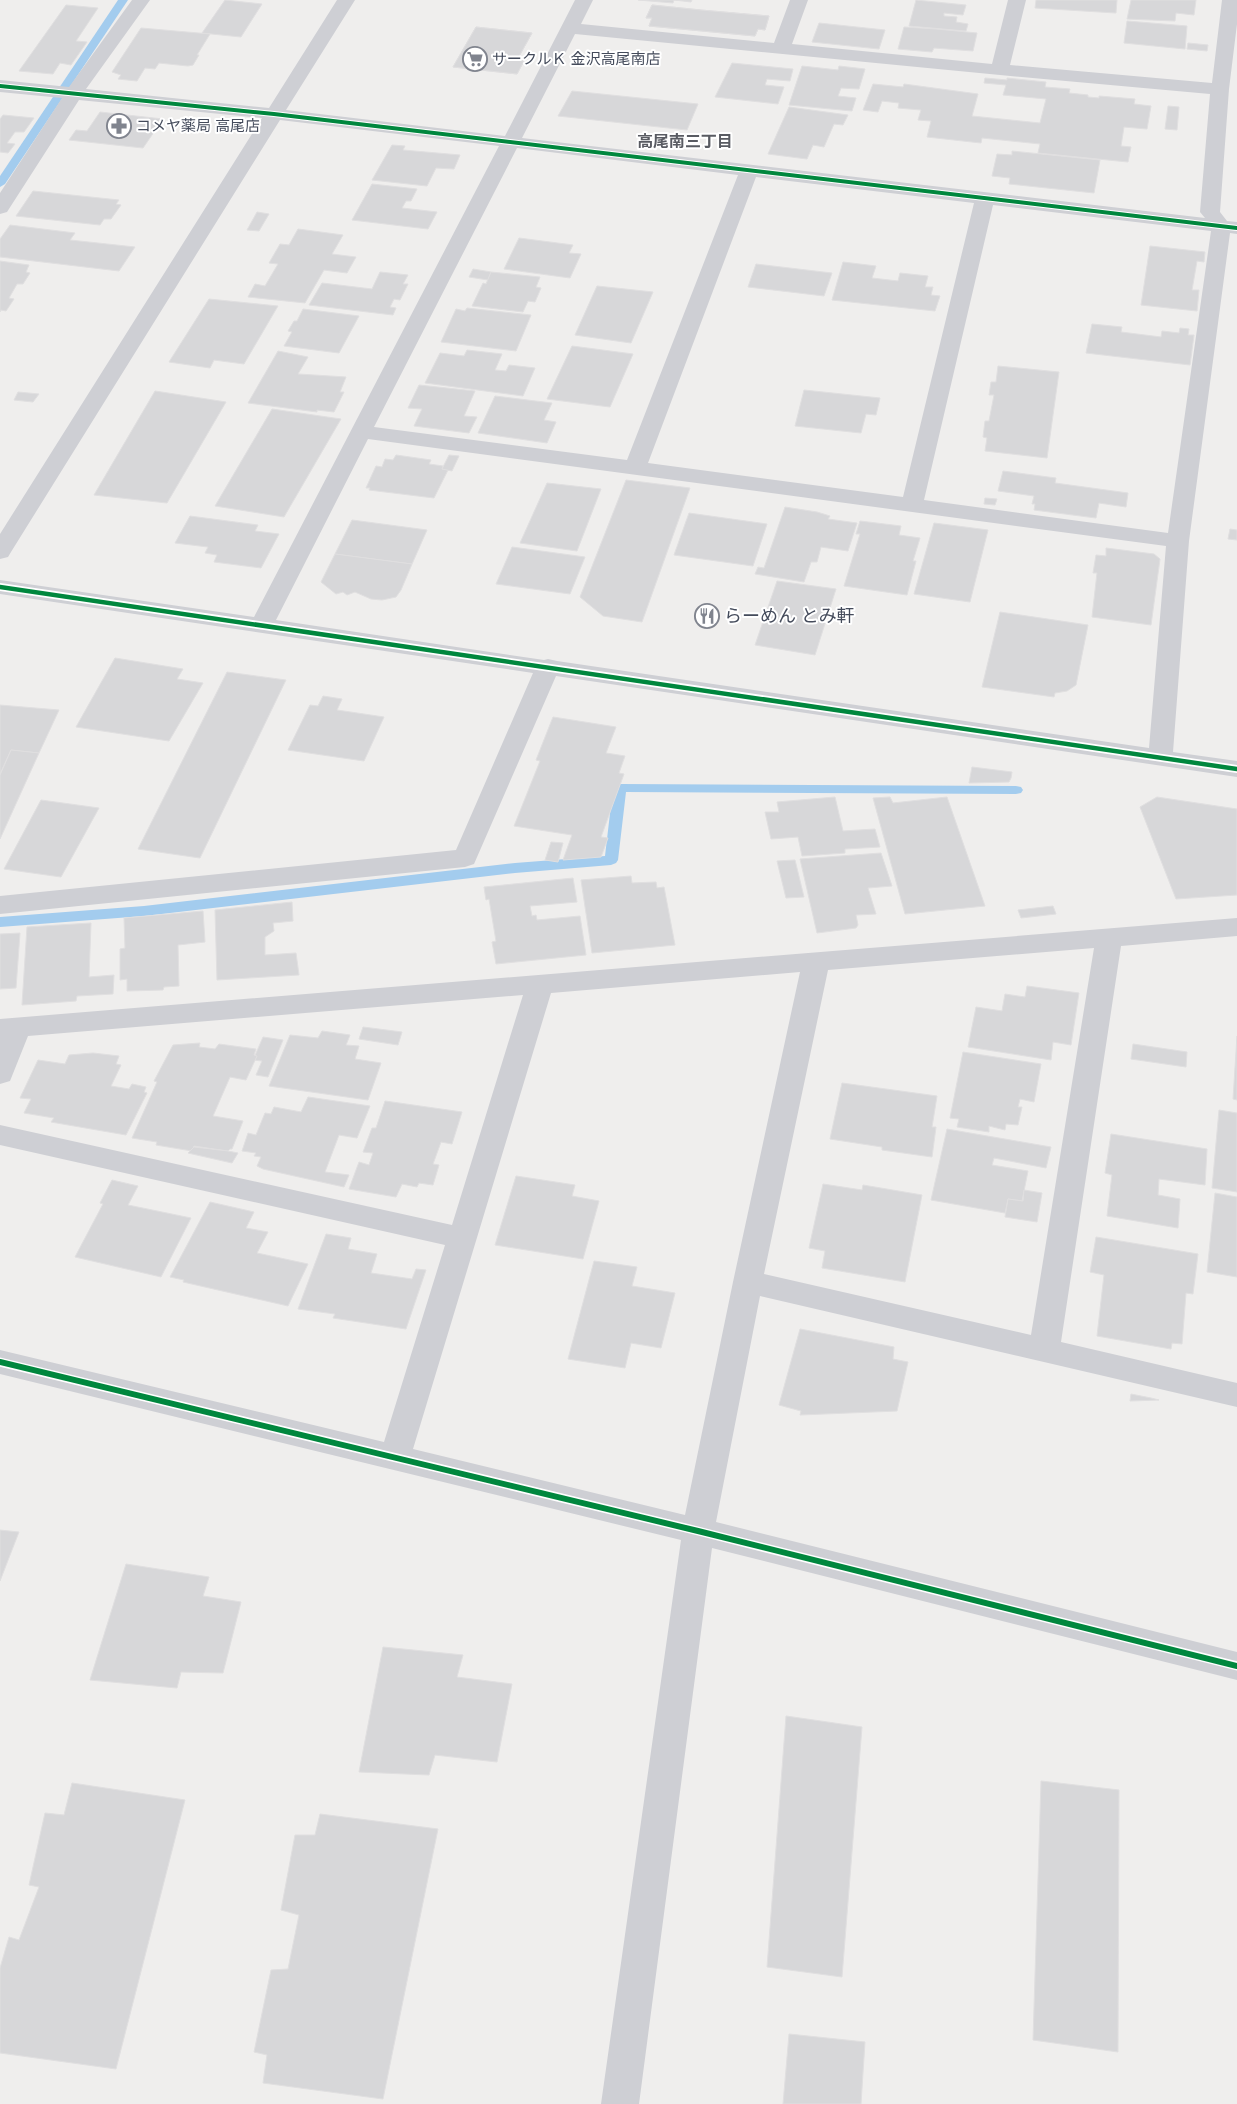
<svg xmlns="http://www.w3.org/2000/svg" width="1237" height="2104" font-family="'Open Sans','Noto Sans JP',sans-serif">
	<style>
		.lines { fill: none; stroke-linecap: round; stroke-linejoin: round }
		.stream { fill: #a3ccee; fill-rule: evenodd }
		.building { fill: #d7d7d9; stroke: #e0dfe0 }
		.minor { fill: #cecfd4; fill-rule: evenodd }
		.cycleway-far2-casing { stroke: #fff; stroke-width: 6 }
		.cycleway-far1-casing { stroke: #fff; stroke-width: 8 }
		.cycleway-casing { stroke: #fff; stroke-width: 9 }
		.cycleway-far2 { stroke: #00873e; stroke-width: 4 }
		.cycleway-far1 { stroke: #00873e; stroke-width: 4.5 }
		.cycleway { stroke: #00873e; stroke-width: 6 }
		.labels { text-anchor: middle; stroke-width: 4; stroke-linejoin: round; paint-order: stroke }
		.far-poi-label { font-size: 15px; fill: #444b5b; stroke: #fff; text-anchor: start }
		.far-neighbourhood-label { font-size: 16px; font-weight: bold; fill: #595b62; stroke: #fff }
		.poi-label { font-size: 18px; fill: #444b5b; stroke: #fff; text-anchor: start }
	</style>
	<rect width="100%" height="100%" fill="#efeeed"/>
	<g class="lines">
		<!-- stream -->
		<g class="stream">
			<polygon points="118,0 128,0 5,184 0,187 0,176"/>
			<polygon points="620,784 1016,786 1021,787 1023,790 1021,793 1016,794 626,792 618,860 616,863 611,865 515,873 144,916 0,927 0,917 144,906 515,863 605,856 613,788 615,785"/>
		</g>
	</g>
	<!-- building -->
	<g class="building">
		<polygon points="225,0 262,4 241,37 202,33"/>
		<polygon points="638,0 692,0 691,2 674,0 673,3"/>
		<polygon points="916,0 966,5 963,15 944,13 944,16 957,17 956,22 968,24 966,31 909,26"/>
		<polygon points="1036,0 1117,0 1116,13 1035,8"/>
		<polygon points="1131,0 1196,0 1194,15 1176,13 1175,21 1127,19"/>
		<polygon points="66,5 98,8 76,41 87,42 71,65 60,63 53,74 19,71"/>
		<polygon points="652,5 701,10 769,16 765,30 758,29 755,36 649,26 652,18 646,18"/>
		<polygon points="652,5 701,10 769,16 765,30 758,29 755,36 649,26 652,18 646,18"/>
		<polygon points="1127,21 1187,26 1185,49 1124,43"/>
		<polygon points="819,23 885,30 879,49 812,42"/>
		<polygon points="476,27 532,33 517,60 524,61 517,74 453,67"/>
		<polygon points="476,27 532,33 517,60 524,61 517,74 453,67"/>
		<polygon points="904,27 936,29 977,33 973,51 934,48 932,52 898,49"/>
		<polygon points="141,28 210,34 197,55 199,55 193,65 188,66 159,63 155,69 145,68 137,81 118,79 121,75 112,72"/>
		<polygon points="1188,43 1208,45 1207,51 1187,49"/>
		<polygon points="732,63 793,69 790,81 767,79 765,85 784,87 778,104 715,97"/>
		<polygon points="802,66 838,70 839,66 865,69 859,89 841,88 838,96 856,98 852,111 789,105"/>
		<polygon points="985,78 1007,80 1007,78 1046,82 1045,87 1070,89 1069,93 1088,95 1088,97 1099,98 1099,96 1135,99 1134,104 1151,106 1147,129 1124,127 1121,146 1131,147 1128,162 1038,153 1040,144 982,138 981,143 927,137 931,121 918,120 921,110 898,108 899,103 882,101 878,112 863,110 873,84 903,87 904,84 978,94 972,116 1040,123 1046,99 1003,95 1006,85 984,83"/>
		<polygon points="572,91 698,104 687,130 558,116"/>
		<polygon points="1168,106 1179,107 1177,130 1165,129"/>
		<polygon points="789,107 848,115 843,125 834,124 824,147 813,145 807,159 768,154"/>
		<polygon points="100,112 163,119 143,148 69,140 76,130 87,131"/>
		<polygon points="3,115 34,118 24,132 15,132 7,143 15,144 8,153 0,152 0,119"/>
		<polygon points="392,145 405,146 403,150 460,155 454,169 436,168 427,186 372,180"/>
		<polygon points="1012,151 1100,160 1094,193 1009,184 1010,178 992,176 997,154 1012,155"/>
		<polygon points="372,184 417,189 411,201 406,201 402,208 437,212 428,229 352,220"/>
		<polygon points="33,191 119,200 116,204 121,205 111,219 104,219 100,225 16,216"/>
		<polygon points="257,212 269,214 259,231 247,230"/>
		<polygon points="10,225 75,233 70,240 135,247 119,271 0,257 0,239"/>
		<polygon points="298,229 343,235 332,254 356,257 347,273 324,270 305,303 248,297 255,284 265,286 278,264 269,263 280,244 289,245"/>
		<polygon points="519,238 573,245 569,253 581,254 570,278 504,269"/>
		<polygon points="1150,246 1205,252 1204,262 1197,261 1192,290 1199,290 1197,311 1141,305"/>
		<polygon points="0,261 29,265 26,272 30,273 23,284 17,284 9,298 14,299 6,311 1,310 0,312"/>
		<polygon points="843,262 876,266 872,278 898,281 900,273 928,276 925,287 933,287 931,295 940,296 935,311 832,300"/>
		<polygon points="756,264 832,273 824,296 748,287"/>
		<polygon points="473,269 491,272 488,280 469,277"/>
		<polygon points="380,272 408,275 403,284 408,284 400,300 394,299 390,307 396,308 393,315 309,305 322,283 372,289"/>
		<polygon points="491,272 540,277 536,287 541,288 535,302 528,301 523,312 472,306 483,283 486,284"/>
		<polygon points="597,286 653,292 631,343 575,335"/>
		<polygon points="209,299 278,306 244,364 214,360 210,368 169,362"/>
		<polygon points="467,308 531,315 516,351 441,342 456,309 465,311"/>
		<polygon points="303,309 359,316 339,353 284,346 292,332 288,331 294,321 297,321"/>
		<polygon points="1092,324 1122,327 1121,332 1161,337 1162,331 1179,333 1180,328 1189,329 1188,335 1194,335 1190,365 1086,353"/>
		<polygon points="572,346 633,354 610,407 547,399"/>
		<polygon points="467,350 502,354 495,370 506,371 509,365 535,368 523,396 425,383 440,353 464,356"/>
		<polygon points="278,351 308,357 298,374 346,377 340,392 344,392 334,412 317,410 317,412 248,403"/>
		<polygon points="998,366 1059,372 1047,458 985,451 987,438 983,437 985,421 989,421 994,395 989,395 991,382 996,382"/>
		<polygon points="419,385 475,391 464,416 477,417 469,433 414,426 422,409 408,408"/>
		<polygon points="804,390 880,398 876,415 866,414 861,433 795,426"/>
		<polygon points="155,391 226,402 167,503 94,495"/>
		<polygon points="18,392 39,394 33,402 14,400"/>
		<polygon points="495,396 552,403 544,420 556,422 547,443 478,433"/>
		<polygon points="272,409 341,419 284,517 215,506"/>
		<polygon points="396,455 431,460 429,464 443,466 442,469 448,470 434,498 369,490 370,488 366,488 376,466 382,467 385,459 393,460"/>
		<polygon points="449,455 459,456 452,471 442,469"/>
		<polygon points="1003,471 1056,478 1055,483 1128,493 1126,507 1099,503 1096,518 1034,510 1035,504 1032,504 1034,496 998,491"/>
		<polygon points="626,480 690,488 642,622 603,616 580,597"/>
		<polygon points="547,483 601,489 577,551 520,543"/>
		<polygon points="985,498 997,499 995,505 984,504"/>
		<polygon points="785,507 817,512 830,516 828,519 857,523 848,551 821,547 817,562 811,562 804,582 755,574 758,567 764,568"/>
		<polygon points="689,513 767,524 753,566 674,555"/>
		<polygon points="190,516 258,525 255,531 279,534 261,568 214,562 217,555 205,553 208,547 175,543"/>
		<polygon points="352,520 427,530 412,564 335,554"/>
		<polygon points="860,521 901,526 899,535 920,538 913,561 916,561 907,595 844,586 860,534 856,534"/>
		<polygon points="934,523 988,530 970,602 914,594"/>
		<polygon points="1230,529 1237,530 1237,540 1228,539"/>
		<polygon points="512,547 585,557 570,594 496,584"/>
		<polygon points="1106,548 1154,554 1160,559 1151,625 1092,617 1097,573 1093,573 1096,555 1106,556"/>
		<polygon points="335,554 412,564 401,590 396,597 382,600 371,599 355,592 347,595 343,592 336,594 321,582"/>
		<polygon points="777,581 836,589 815,655 755,645"/>
		<polygon points="1000,612 1088,625 1076,685 1067,691 1055,693 1054,697 982,687"/>
		<polygon points="115,658 183,669 177,679 203,683 169,741 76,727"/>
		<polygon points="227,672 286,680 200,858 138,849"/>
		<polygon points="323,696 342,699 337,710 384,717 364,761 288,750 310,705 318,706"/>
		<polygon points="0,705 59,710 39,753 11,750 0,774"/>
		<polygon points="553,717 616,727 606,753 625,756 619,773 624,774 601,837 608,838 601,857 563,860 572,835 514,826 540,761 536,760"/>
		<polygon points="11,750 39,753 0,839 0,775"/>
		<polygon points="972,767 1012,772 1011,778 1009,782 969,783"/>
		<polygon points="835,797 843,831 875,829 880,847 845,849 845,853 802,856 798,837 771,839 765,812 779,812 777,802"/>
		<polygon points="890,797 893,803 947,797 985,906 905,914 873,798"/>
		<polygon points="1157,797 1237,809 1237,895 1176,899 1140,807"/>
		<polygon points="41,800 99,808 61,877 4,869"/>
		<polygon points="551,842 563,843 558,862 545,860"/>
		<polygon points="881,853 892,886 868,888 876,914 856,915 858,925 856,928 817,933 800,859"/>
		<polygon points="795,860 804,897 786,898 777,861"/>
		<polygon points="631,876 632,883 656,882 657,888 664,887 675,945 592,953 581,880"/>
		<polygon points="573,878 577,902 530,906 532,916 536,915 537,920 580,916 586,955 496,964 492,942 496,941 489,899 486,900 484,887"/>
		<polygon points="292,902 293,921 273,923 274,931 265,937 265,955 296,953 299,975 217,980 215,910"/>
		<polygon points="1053,906 1056,914 1021,918 1018,910"/>
		<polygon points="203,911 205,942 178,945 179,986 164,987 163,990 127,991 127,979 120,980 120,949 125,948 124,918"/>
		<polygon points="91,923 89,977 114,975 113,994 77,996 76,1001 22,1005 27,927"/>
		<polygon points="20,933 16,988 0,989 0,934"/>
		<polygon points="1027,986 1079,993 1071,1045 1053,1042 1051,1060 968,1047 976,1007 1002,1011 1005,994 1025,997"/>
		<polygon points="363,1027 402,1032 398,1045 359,1039"/>
		<polygon points="322,1031 350,1035 346,1045 359,1046 355,1059 381,1063 368,1100 269,1086 290,1035 318,1038"/>
		<polygon points="1237,1036 1237,1100 1233,1099"/>
		<polygon points="263,1037 283,1040 268,1077 256,1075 262,1061 253,1060"/>
		<polygon points="200,1043 199,1047 215,1049 219,1044 256,1049 254,1055 257,1056 246,1080 230,1077 213,1116 243,1121 232,1149 230,1149 228,1151 194,1146 192,1151 156,1145 157,1142 132,1138 157,1082 154,1081 173,1045"/>
		<polygon points="1133,1044 1187,1052 1186,1067 1131,1059"/>
		<polygon points="963,1052 1041,1064 1034,1102 1020,1099 1018,1107 1022,1107 1018,1125 1006,1124 1005,1130 989,1126 989,1132 957,1127 959,1119 950,1118"/>
		<polygon points="93,1053 119,1056 116,1064 121,1065 111,1086 129,1089 132,1084 146,1087 144,1092 147,1093 126,1135 51,1122 54,1118 24,1113 31,1099 20,1098 38,1060 65,1064 69,1055"/>
		<polygon points="842,1083 937,1096 932,1127 936,1127 932,1157 882,1150 882,1147 830,1139"/>
		<polygon points="308,1097 370,1106 357,1138 339,1135 325,1172 349,1175 344,1187 263,1169 257,1166 261,1157 254,1156 256,1153 242,1151 248,1133 256,1135 265,1113 271,1114 274,1107 301,1112"/>
		<polygon points="385,1101 462,1112 452,1144 441,1142 433,1164 439,1165 433,1185 419,1183 417,1187 402,1184 396,1197 349,1189 359,1162 369,1165 373,1153 363,1152 372,1128 376,1128"/>
		<polygon points="1219,1110 1237,1113 1237,1192 1212,1188"/>
		<polygon points="947,1129 1051,1147 1046,1168 994,1158 992,1165 1028,1171 1022,1201 1008,1199 1005,1213 931,1200"/>
		<polygon points="1111,1134 1207,1149 1205,1185 1159,1179 1158,1195 1180,1199 1178,1228 1107,1216 1112,1175 1105,1173"/>
		<polygon points="194,1147 228,1151 238,1153 232,1163 188,1153"/>
		<polygon points="516,1176 575,1185 572,1196 599,1201 583,1259 495,1245"/>
		<polygon points="112,1180 138,1186 128,1205 191,1218 161,1277 75,1257 103,1204 100,1203"/>
		<polygon points="823,1184 862,1190 863,1185 922,1195 905,1282 822,1268 825,1251 809,1248"/>
		<polygon points="1024,1190 1042,1193 1037,1222 1005,1217 1008,1199 1023,1201"/>
		<polygon points="1215,1193 1237,1197 1237,1277 1207,1272"/>
		<polygon points="210,1202 254,1212 246,1228 268,1232 257,1253 308,1264 288,1306 183,1282 184,1280 170,1277"/>
		<polygon points="326,1234 351,1238 348,1249 377,1254 371,1273 412,1279 416,1269 426,1270 406,1329 333,1318 335,1314 298,1309"/>
		<polygon points="1096,1237 1198,1254 1193,1294 1186,1293 1182,1344 1172,1343 1171,1349 1097,1336 1104,1275 1090,1272"/>
		<polygon points="594,1261 637,1267 632,1286 675,1293 661,1348 631,1343 625,1368 568,1359"/>
		<polygon points="800,1329 894,1347 893,1359 908,1362 897,1411 800,1415 801,1411 779,1405"/>
		<polygon points="1131,1394 1151,1398 1159,1400 1130,1401"/>
		<polygon points="0,1530 19,1532 0,1581"/>
		<polygon points="126,1564 209,1577 203,1596 241,1602 223,1673 181,1672 177,1688 90,1680"/>
		<polygon points="383,1647 463,1655 457,1677 512,1684 497,1762 435,1755 429,1775 359,1772"/>
		<polygon points="786,1716 862,1727 842,1977 767,1967"/>
		<polygon points="1041,1781 1119,1790 1118,2052 1033,2040"/>
		<polygon points="72,1783 185,1800 116,2069 0,2053 0,1968 9,1937 19,1940 39,1887 29,1885 45,1813 64,1815"/>
		<polygon points="320,1814 438,1829 383,2099 263,2083 267,2055 254,2052 271,1970 288,1969 299,1915 281,1910 295,1835 315,1835"/>
		<polygon points="789,2034 865,2042 861,2104 783,2104"/>
	</g>
	<g class="lines">
		<!-- minor -->
		<g class="minor">
			<path d="M 132,0 L 150,0 L 86,89 L 269,108 L 337,0 L 355,0 L 286,110 L 505,136 L 575,0 L 593,0 L 581,24 L 774,43 L 790,0 L 808,0 L 792,44 L 992,64 L 1008,0 L 1026,0 L 1010,65 L 1212,83 L 1222,0 L 1237,0 L 1237,24 L 1229,89 L 1220,212 L 1227,221 L 1237,222 L 1237,234 L 1230,233 L 1189,541 L 1173,752 L 1237,761 L 1237,777 L 556,676 L 474,864 L 465,867 L 0,914 L 0,896 L 456,850 L 533,673 L 0,594 L 0,580 L 254,617 L 499,146 L 280,120 L 11,552 L 8,557 L 0,559 L 0,534 L 262,118 L 79,100 L 7,212 L 0,214 L 0,193 L 62,98 L 0,92 L 0,80 L 69,87 ZM 575,34 L 1000,75 L 1210,94 L 1200,212 L 1205,218 L 522,138 ZM 517,148 L 738,175 L 627,460 L 374,427 ZM 756,177 L 974,203 L 903,497 L 648,463 ZM 993,205 L 1211,231 L 1168,533 L 924,500 ZM 368,439 L 1166,546 L 1149,748 L 557,661 L 548,659 L 544,660 L 276,620 Z"/>
			<path d="M 1237,918 L 1237,936 L 1121,946 L 1061,1342 L 1237,1383 L 1237,1407 L 760,1296 L 716,1522 L 1237,1652 L 1237,1680 L 712,1548 L 639,2104 L 601,2104 L 681,1540 L 0,1374 L 0,1350 L 384,1442 L 445,1245 L 0,1145 L 0,1125 L 452,1225 L 523,995 L 28,1036 L 10,1081 L 0,1084 L 0,1019 ZM 1094,948 L 1031,1335 L 764,1274 L 828,970 ZM 800,972 L 733,1282 L 685,1515 L 413,1449 L 551,993 Z"/>
		</g>
		<defs>
			<polyline id="cycleway-far2" points="0,86 274,114 1237,228"/>
			<polyline id="cycleway-far1" points="0,587 1237,769"/>
			<polyline id="cycleway" points="0,1362 698,1531 1237,1666"/>
		</defs>
		<!-- cycleway-far2 casing -->
		<use href="#cycleway-far2" class="cycleway-far2-casing"/>
		<!-- cycleway-far1 casing -->
		<use href="#cycleway-far1" class="cycleway-far1-casing"/>
		<!-- cycleway casing -->
		<use href="#cycleway" class="cycleway-casing"/>
		<!-- cycleway-far2 -->
		<use href="#cycleway-far2" class="cycleway-far2"/>
		<!-- cycleway-far1 -->
		<use href="#cycleway-far1" class="cycleway-far1"/>
		<!-- cycleway -->
		<use href="#cycleway" class="cycleway"/>
	</g>
	<!-- icons -->
	<defs>
		<symbol id="supermarket-ring" viewBox="-11 -11 22 22"><circle r="9.5" fill="#fff" stroke="#80848e" stroke-width="1.5"/><path d="M-6-5.5h2.5l.6 2H6L4.5 2H-2.5L-4.4-4H-6ZM-1.5 3.2a1.3 1.3 0 1 0 .1 0ZM3 3.2a1.3 1.3 0 1 0 .1 0Z" fill="#80848e"/></symbol>
		<symbol id="pharmacy-ring" viewBox="-11 -11 22 22"><circle r="9.5" fill="#fff" stroke="#80848e" stroke-width="1.5"/><path d="M-2-6h4v4h4v4h-4v4h-4v-4h-4v-4h4Z" fill="#80848e"/></symbol>
		<symbol id="restaurant-ring" viewBox="-11 -11 22 22"><circle r="9.5" fill="#fff" stroke="#80848e" stroke-width="1.5"/><path d="M-5-6h1v4h1v-4h1v4h1v-4h1v5L-1.5 .5V6h-2V.5L-5-1ZM5-6V6H3V1.5H1.5Q1.5-4 5-6Z" fill="#80848e"/></symbol>
	</defs>
	<g fill-rule="evenodd">
		<use href="#supermarket-ring" x="461" y="45" width="28" height="28"/>
		<use href="#pharmacy-ring" x="105" y="112" width="28" height="28"/>
		<use href="#restaurant-ring" x="693" y="602" width="28" height="28"/>
	</g>
	<g class="labels">
		<!-- far-poi labels -->
		<g class="far-poi-label">
			<text x="492" y="64">サークルＫ 金沢高尾南店</text>
			<text x="136" y="131">コメヤ薬局 高尾店</text>
		</g>
		<!-- far-neighbourhood labels -->
		<g class="far-neighbourhood-label">
			<text x="685" y="147">高尾南三丁目</text>
		</g>
		<!-- poi labels -->
		<g class="poi-label">
			<text x="724" y="622">らーめん とみ軒</text>
		</g>
	</g>
</svg>
